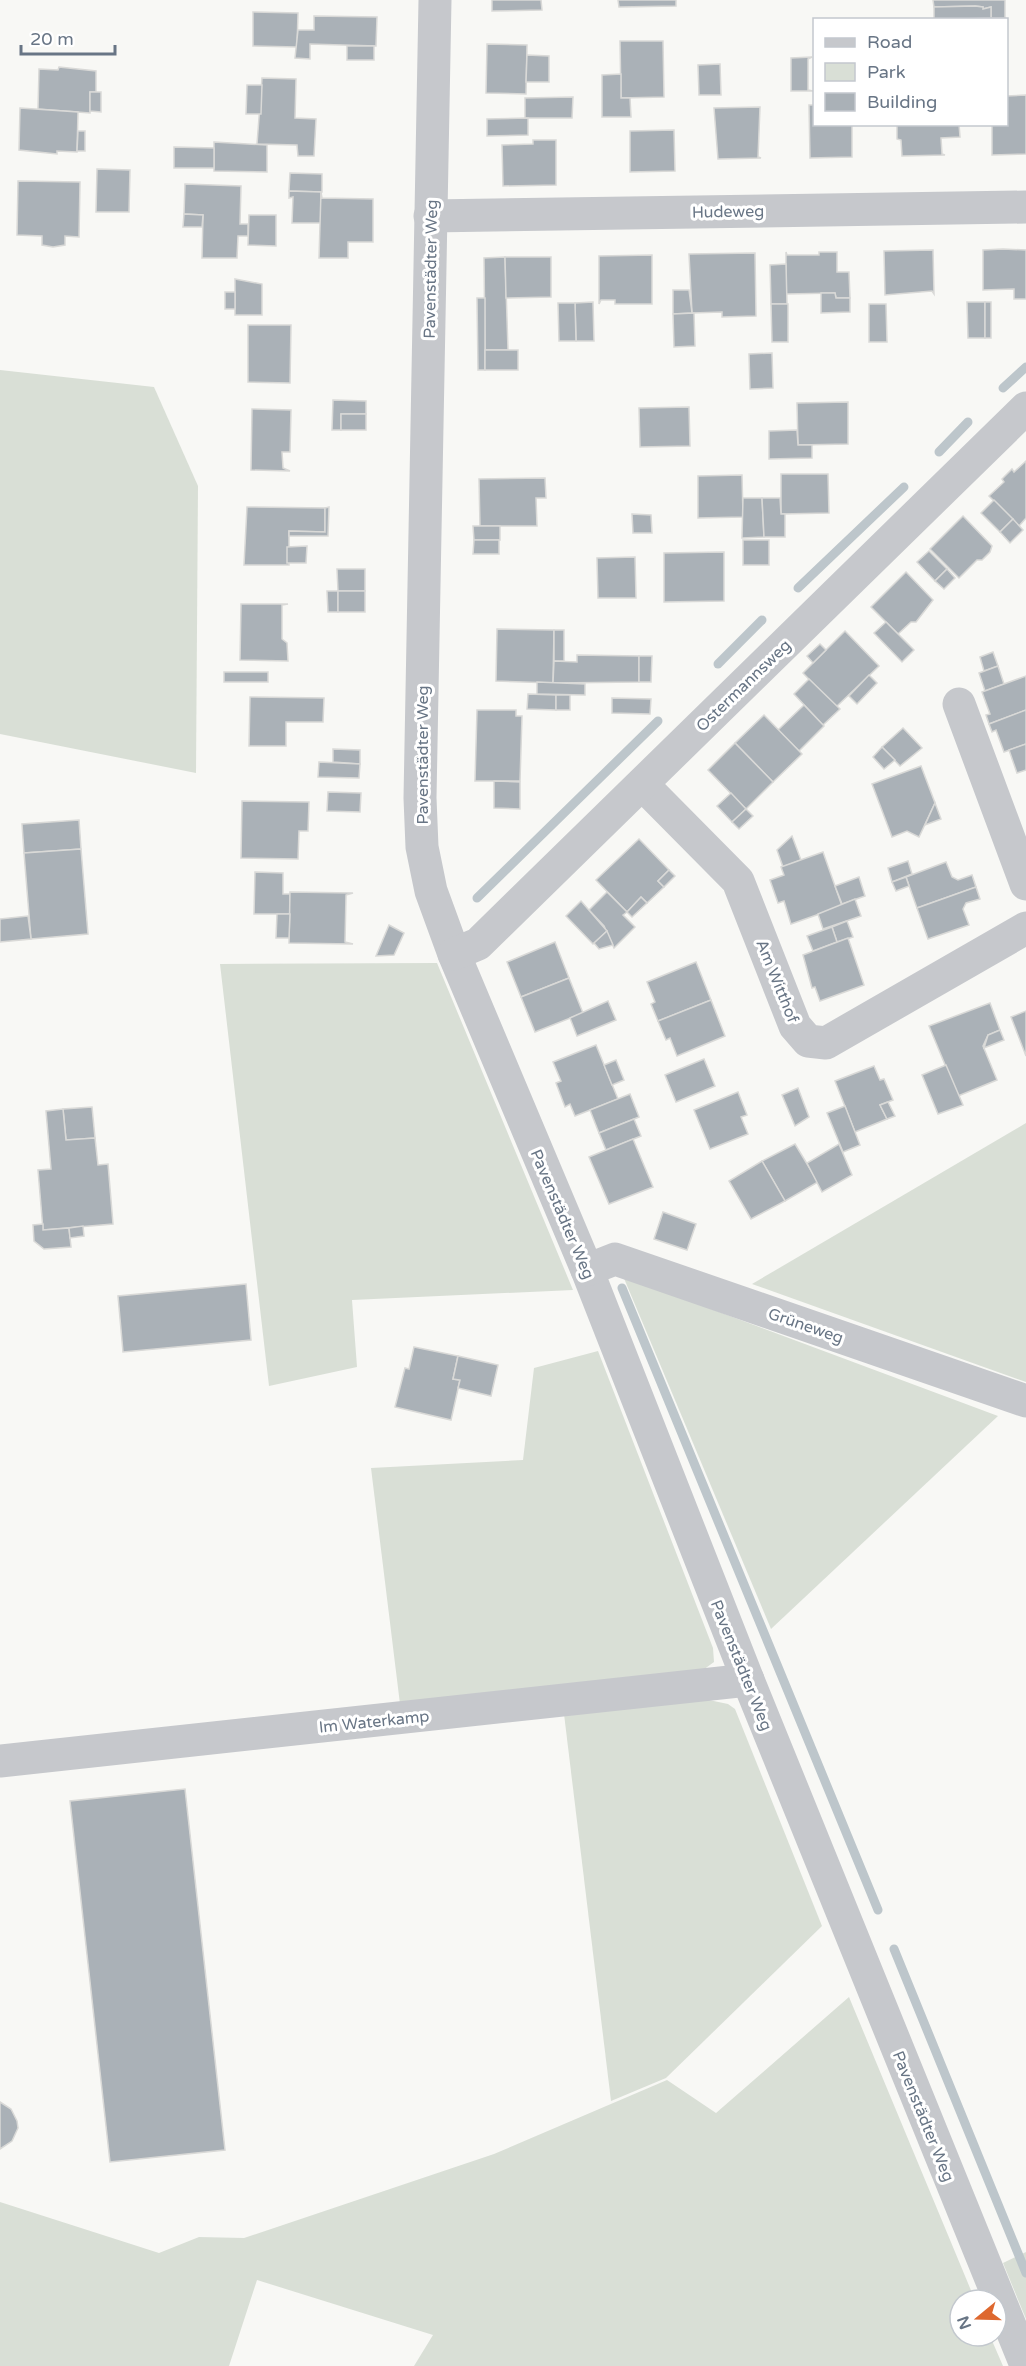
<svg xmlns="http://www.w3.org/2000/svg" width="1026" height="2366" font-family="'Varela Round',sans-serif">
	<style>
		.green { fill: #d9dfd6 }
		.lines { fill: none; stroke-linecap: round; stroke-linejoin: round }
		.stream { stroke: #bdc6cb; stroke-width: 9 }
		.building { fill: #aab1b7; stroke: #d9d9d7; stroke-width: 1.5 }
		.minor { stroke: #c6c8cc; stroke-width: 33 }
		.labels { text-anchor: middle; stroke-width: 6; stroke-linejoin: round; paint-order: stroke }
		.street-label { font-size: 16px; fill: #687585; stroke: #fff }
	</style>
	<rect width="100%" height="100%" fill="#f8f8f5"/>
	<!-- green -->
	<g class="green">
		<polygon points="0,370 154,387 198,486 196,773 0,734"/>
		<polygon points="437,963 573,1290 352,1300 357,1367 269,1386 220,964"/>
		<polygon points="1026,1123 1026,1382 752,1284"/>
		<polygon points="623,1276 998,1416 771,1629"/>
		<polygon points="598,1351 713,1648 714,1662 703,1670 400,1704 371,1468 523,1460 534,1368"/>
		<polygon points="704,1699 728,1704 735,1709 822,1926 666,2078 611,2101 564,1714"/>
		<polygon points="849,1997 975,2300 960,2300 960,2336 990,2336 1003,2366 414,2366 433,2335 257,2280 229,2366 0,2366 0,2202 159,2253 199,2237 244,2238 494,2154 667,2080 716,2113"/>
		<polygon points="1026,2252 1026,2319 1003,2263"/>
	</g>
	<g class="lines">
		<!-- stream -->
		<g class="stream">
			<polyline points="1003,388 1026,367"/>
			<polyline points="939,452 968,422"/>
			<polyline points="798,588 904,487"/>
			<polyline points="718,664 762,620"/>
			<polyline points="477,898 658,721"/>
			<polyline points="622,1288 878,1910"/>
			<polyline points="894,1949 1026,2273"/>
		</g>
	</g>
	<!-- building -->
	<g class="building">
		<polygon points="492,0 541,0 542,10 492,11"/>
		<polygon points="618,0 676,0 676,6 619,7"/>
		<polygon points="933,0 1005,0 1005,18 991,18 991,7 983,9 983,7 975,6 934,7"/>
		<polygon points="975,6 983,7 983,9 991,7 991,18 934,20 934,7"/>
		<polygon points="253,12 298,13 297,47 253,46"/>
		<polygon points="314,16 377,17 376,46 310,44 310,59 295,58 298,30 314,30"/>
		<polygon points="620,41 663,41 664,97 621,98"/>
		<polygon points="487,44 527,45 526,94 486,93"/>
		<rect x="347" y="46" width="27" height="14"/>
		<polygon points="527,55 549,56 549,82 526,82"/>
		<polygon points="812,57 808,59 808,90 813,91 791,91 791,58"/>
		<polygon points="720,64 721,95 699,95 698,65"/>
		<polygon points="59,67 96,71 96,92 90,92 90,113 38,109 39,69 58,70"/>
		<polygon points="621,74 621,98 630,98 631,117 602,117 602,75"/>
		<polygon points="262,78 296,79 295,118 316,119 314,156 298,156 297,145 257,144"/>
		<polygon points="247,85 262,85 261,114 246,114"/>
		<polygon points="90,92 101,92 101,112 90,111"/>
		<polygon points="1026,95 1026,154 992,155 992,124 1006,124 1006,96"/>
		<polygon points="573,97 572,118 525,118 525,98"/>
		<polygon points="809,105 814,105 814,124 852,124 852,157 810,158"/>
		<polygon points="760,107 758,157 761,158 718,159 714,108"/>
		<polygon points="20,108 78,112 77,152 57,151 57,154 19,150"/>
		<polygon points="528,118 528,135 487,136 487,119"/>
		<polygon points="897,124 959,124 960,137 941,138 942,154 945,155 902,156 901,140 897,139"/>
		<polygon points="674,130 675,171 630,172 630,131"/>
		<polygon points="78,131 85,131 85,151 77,151"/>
		<polygon points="533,140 556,140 556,185 503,186 502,145 533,144"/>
		<polygon points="214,142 267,145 267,172 214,171"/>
		<polygon points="174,147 214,148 214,168 174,168"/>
		<polygon points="97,169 130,170 129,212 96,212"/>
		<polygon points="290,173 322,174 322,192 289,191"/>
		<polygon points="18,181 80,182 79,237 65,236 65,245 53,247 42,245 42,236 17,235"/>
		<polygon points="185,184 241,186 240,224 248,224 248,236 238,236 237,258 202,258 203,215 184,214"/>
		<polygon points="289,191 321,192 321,223 292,223 293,197 289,198"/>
		<polygon points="321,192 322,198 373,199 373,242 348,242 348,258 319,258"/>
		<polygon points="184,214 203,215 202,227 183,227"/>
		<polygon points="249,215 276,215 276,246 248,245"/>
		<polygon points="1003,249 1026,250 1026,299 1014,299 1014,289 983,290 983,250"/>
		<polygon points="933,250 934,294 932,291 885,295 884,251"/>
		<polygon points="786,252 787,255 819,255 819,252 837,252 837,272 849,272 850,298 836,298 835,293 786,294"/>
		<polygon points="755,253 756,316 722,317 722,312 692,313 689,254"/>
		<polygon points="652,255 652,304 615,304 615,300 601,300 599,304 599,256"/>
		<polygon points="505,257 508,350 485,350 484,258"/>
		<polygon points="505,257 551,257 551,297 506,298"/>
		<polygon points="786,264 787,304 771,304 770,265"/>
		<polygon points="235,279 262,284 262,315 235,315"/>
		<polygon points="673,290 689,290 692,313 673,314"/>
		<rect x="225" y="292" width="10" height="17"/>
		<polygon points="821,293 835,293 836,298 850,298 850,312 821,313"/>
		<polygon points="477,298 485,298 485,370 478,370"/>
		<polygon points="593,302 594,341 576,341 575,303"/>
		<polygon points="967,302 985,302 985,338 968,338"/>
		<rect x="985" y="302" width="6" height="36"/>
		<polygon points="558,303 575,303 576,341 559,341"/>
		<polygon points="771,304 788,304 788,342 772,342"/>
		<polygon points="869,304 886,304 887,342 869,342"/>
		<polygon points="694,313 695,346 674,347 673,314"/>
		<polygon points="248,325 291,325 290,383 248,382"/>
		<rect x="485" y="350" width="33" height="20"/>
		<polygon points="772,353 773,388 750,389 749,354"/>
		<polygon points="333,400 366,401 366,414 341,414 341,430 332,430"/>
		<polygon points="848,402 848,444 798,445 797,403"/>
		<polygon points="689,407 690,446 640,447 639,408"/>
		<polygon points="252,409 291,410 290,452 282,452 283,468 290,471 251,470"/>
		<rect x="341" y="414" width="25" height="16"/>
		<polygon points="797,430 798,445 812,445 812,458 769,459 769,431"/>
		<polygon points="1026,461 1026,518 1019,526 989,496 1004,482 1002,479 1012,469 1014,472"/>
		<polygon points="781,474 828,474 829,513 781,514"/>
		<polygon points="742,475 743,517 698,518 698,476"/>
		<polygon points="545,478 546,498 536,498 537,526 480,526 479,479"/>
		<polygon points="743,498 762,498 764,537 742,538"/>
		<polygon points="762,498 780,498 781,514 785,514 785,537 764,537"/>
		<polygon points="994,500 1013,519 1000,532 981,513"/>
		<polygon points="247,507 325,508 325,532 289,531 289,565 244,565"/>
		<polygon points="329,507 328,536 289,536 289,531 325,532 325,508"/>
		<polygon points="632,514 651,515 652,533 633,533"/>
		<polygon points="963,516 992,546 990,552 982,560 977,560 959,578 930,549"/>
		<polygon points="1013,519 1023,530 1010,543 1000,532"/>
		<polygon points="473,526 500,526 500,540 474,540"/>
		<polygon points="474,540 499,540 499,554 473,554"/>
		<rect x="743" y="540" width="26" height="25"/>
		<polygon points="307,546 306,563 287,563 287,547"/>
		<polygon points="929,551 947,569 935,581 917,562"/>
		<polygon points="724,552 724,601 664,602 664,553"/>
		<polygon points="635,557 636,598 598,598 597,558"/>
		<polygon points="337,569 365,569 365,591 338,591"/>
		<polygon points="947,569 955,578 944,589 935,581"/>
		<polygon points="906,572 933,600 916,622 911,622 898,634 871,607"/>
		<polygon points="327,591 338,591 338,612 328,612"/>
		<rect x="338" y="591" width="27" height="21"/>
		<polygon points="241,604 288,604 282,605 282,639 287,643 288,661 240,660"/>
		<polygon points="886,622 914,650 902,662 874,633"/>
		<polygon points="497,629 554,630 553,683 496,681"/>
		<rect x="554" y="630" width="10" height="31"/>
		<polygon points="845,631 879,666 836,707 803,673"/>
		<polygon points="820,644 826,650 813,663 807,656"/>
		<polygon points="993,652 998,666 984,671 980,657"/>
		<polygon points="577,655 639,656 639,682 553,683 554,661 577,662"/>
		<polygon points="639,656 652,656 651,682 639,682"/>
		<polygon points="998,666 1004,684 985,691 979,673"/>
		<rect x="224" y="672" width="44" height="10"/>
		<polygon points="869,675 877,683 857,704 849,696"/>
		<polygon points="1026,676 1026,710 989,724 986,715 990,714 982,692"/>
		<polygon points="809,679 840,709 823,725 794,694"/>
		<polygon points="537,682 585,684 585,695 537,694"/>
		<polygon points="528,694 556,695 556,710 527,709"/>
		<rect x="556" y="695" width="14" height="15"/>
		<polygon points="250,697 324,698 323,722 286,722 286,746 249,746"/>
		<polygon points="612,698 651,699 650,714 612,713"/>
		<polygon points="804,705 824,726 799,751 778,730"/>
		<polygon points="477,710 516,710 516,716 522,716 520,781 475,781"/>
		<polygon points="1026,710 1026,744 1004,752 996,730 992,732 989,724"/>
		<polygon points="764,715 802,754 773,782 735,743"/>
		<polygon points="903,728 922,748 900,766 882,747"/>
		<polygon points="735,743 773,782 746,809 708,770"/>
		<polygon points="1026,744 1026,770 1017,773 1009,750"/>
		<polygon points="882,747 895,760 884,769 873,757"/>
		<polygon points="333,749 360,750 360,764 333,762"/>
		<polygon points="319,762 360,764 359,778 318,777"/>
		<polygon points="921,766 935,803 919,837 907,831 892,837 872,784"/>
		<polygon points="494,781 520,782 520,809 494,808"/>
		<polygon points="328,792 361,793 360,812 327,811"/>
		<polygon points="731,793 746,809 732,822 717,806"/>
		<polygon points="242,801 309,802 308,831 299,831 298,859 241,858"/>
		<polygon points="935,803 941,819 925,825"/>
		<polygon points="746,809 753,816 739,829 732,822"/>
		<polygon points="79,820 81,849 24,853 22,824"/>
		<polygon points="792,836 801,860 783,867 777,850"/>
		<polygon points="639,839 669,870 658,881 664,887 647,903 641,897 627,912 596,880"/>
		<polygon points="81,849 88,934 31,939 24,853"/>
		<polygon points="823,852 842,906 791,924 784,901 778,903 770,880 784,875 781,867"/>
		<polygon points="908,861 912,874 892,882 888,868"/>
		<polygon points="946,862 952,877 958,880 972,875 976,887 917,908 906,877"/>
		<polygon points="669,870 675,876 664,887 658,881"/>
		<polygon points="255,872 283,873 283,894 290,894 290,914 254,914"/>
		<polygon points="859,877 865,896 842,904 835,886"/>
		<polygon points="906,877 909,886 896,891 892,882"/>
		<polygon points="976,887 980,899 966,903 963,909 969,925 928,939 917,908"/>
		<polygon points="290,892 353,893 346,895 345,942 353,944 289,943"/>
		<polygon points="607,892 627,912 623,915 635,927 614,948 604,926 589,910"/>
		<polygon points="641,897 647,903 632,917 627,912"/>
		<polygon points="855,899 861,916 823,929 818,914"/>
		<polygon points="581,901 607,931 593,944 566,916"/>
		<polygon points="277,914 290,914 289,938 276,938"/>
		<polygon points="28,916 31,939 0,942 0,919"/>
		<polygon points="847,921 853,937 837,942 832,927"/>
		<polygon points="389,925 404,933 394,955 376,956"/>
		<polygon points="832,927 837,942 813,951 807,936"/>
		<polygon points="607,931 613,945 599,949 594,943"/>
		<polygon points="848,938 864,985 820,1001 815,987 812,988 803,955"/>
		<polygon points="555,942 569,978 521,997 507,962"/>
		<polygon points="696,962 711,1000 658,1021 651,1004 655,1002 647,982"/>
		<polygon points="569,978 583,1013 535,1032 521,997"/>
		<polygon points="711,1000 725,1036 677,1056 670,1038 666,1040 658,1021"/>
		<polygon points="608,1001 616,1020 577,1036 570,1018"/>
		<polygon points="990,1003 1000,1030 988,1035 983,1046 997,1080 958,1096 929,1026"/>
		<polygon points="1026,1011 1026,1056 1011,1017"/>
		<polygon points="1000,1030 1004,1040 984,1048 988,1035"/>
		<polygon points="596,1045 618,1099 575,1116 570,1104 565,1107 556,1083 561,1081 553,1062"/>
		<polygon points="704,1059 715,1086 676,1102 665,1075"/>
		<polygon points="616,1060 624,1080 612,1085 604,1065"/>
		<polygon points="946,1065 963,1105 938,1114 922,1075"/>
		<polygon points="874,1066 880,1080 884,1079 893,1100 880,1105 887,1119 855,1132 835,1081"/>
		<polygon points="798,1088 809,1117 795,1126 782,1095"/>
		<polygon points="738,1092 747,1115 741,1117 748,1134 710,1149 694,1110"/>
		<polygon points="630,1094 639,1117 599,1133 590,1110"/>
		<polygon points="888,1102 895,1116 887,1119 880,1105"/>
		<polygon points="845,1106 860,1145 843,1152 827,1113"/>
		<polygon points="92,1107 95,1138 66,1140 63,1109"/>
		<polygon points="63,1109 66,1140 95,1138 98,1165 108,1164 113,1224 43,1230 38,1170 51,1169 46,1111"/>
		<polygon points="634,1119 641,1136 606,1150 599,1133"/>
		<polygon points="633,1139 653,1187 609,1204 589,1157"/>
		<polygon points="795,1144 818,1182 785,1201 762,1161"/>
		<polygon points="839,1144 852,1175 822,1192 807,1163"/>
		<polygon points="762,1161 785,1201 751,1219 729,1181"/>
		<polygon points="663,1212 696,1224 687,1250 654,1239"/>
		<polygon points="43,1224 43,1230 69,1228 71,1247 44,1249 34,1241 33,1225"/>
		<polygon points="83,1226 84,1236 70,1238 69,1228"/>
		<polygon points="246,1284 251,1340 123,1352 118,1296"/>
		<polygon points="414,1347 458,1356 453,1379 460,1380 451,1420 395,1407 405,1368 409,1369"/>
		<polygon points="458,1356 498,1365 491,1396 458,1388 460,1380 453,1379"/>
		<polygon points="185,1789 225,2150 110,2162 70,1801"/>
		<polygon points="0,2102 11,2109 17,2121 18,2128 12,2141 0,2149"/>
	</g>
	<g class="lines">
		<!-- minor -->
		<g class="minor">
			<polyline points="435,0 420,798 422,847 431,891 454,954 587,1270 748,1680 1026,2365"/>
			<polyline points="430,216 1026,207"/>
			<polyline points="959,704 1026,884"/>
			<polyline points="642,784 738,881 795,1026 808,1041 826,1043 1026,928"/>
			<polyline points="454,954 478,944 1026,408"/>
			<polyline points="587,1270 615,1259 1026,1401"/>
			<polyline points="0,1761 748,1680"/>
		</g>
	</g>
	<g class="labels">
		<!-- street labels -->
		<g class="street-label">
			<text transform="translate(728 211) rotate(-1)" y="6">Hudeweg</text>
			<text transform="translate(430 269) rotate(-89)" y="6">Pavenstädter Weg</text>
			<text transform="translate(743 685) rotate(-44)" y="6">Ostermannsweg</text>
			<text transform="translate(422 755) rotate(-90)" y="6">Pavenstädter Weg</text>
			<text transform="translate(778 981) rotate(68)" y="6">Am Witthof</text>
			<text transform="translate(563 1214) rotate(67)" y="6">Pavenstädter Weg</text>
			<text transform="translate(806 1325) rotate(19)" y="6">Grüneweg</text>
			<text transform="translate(742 1665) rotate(68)" y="6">Pavenstädter Weg</text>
			<text transform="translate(374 1721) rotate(-6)" y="6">Im Waterkamp</text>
			<text transform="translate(924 2116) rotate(68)" y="6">Pavenstädter Weg</text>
		</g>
	</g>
	<!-- legend -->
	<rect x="813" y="18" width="195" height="108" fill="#ffffff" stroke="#c3c8ce" stroke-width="1.5"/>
	<rect x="825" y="38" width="30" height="9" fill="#c6c8cc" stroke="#c3c8ce" stroke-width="1.5"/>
	<text x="867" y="48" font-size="18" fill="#687585">Road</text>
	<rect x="825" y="63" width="30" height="18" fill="#d9dfd6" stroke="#c3c8ce" stroke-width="1.5"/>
	<text x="867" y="78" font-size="18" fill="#687585">Park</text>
	<rect x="825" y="93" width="30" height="18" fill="#aab1b7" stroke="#c3c8ce" stroke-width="1.5"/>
	<text x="867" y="108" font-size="18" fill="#687585">Building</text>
	<!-- north arrow -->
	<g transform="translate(978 2318) rotate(251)"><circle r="28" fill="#ffffff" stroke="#c3c8ce" stroke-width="1.5"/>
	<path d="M0-4.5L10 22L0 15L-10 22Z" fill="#de682f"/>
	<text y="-9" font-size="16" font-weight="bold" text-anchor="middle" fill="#687585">N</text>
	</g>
	<!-- scale -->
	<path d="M21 45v9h94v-9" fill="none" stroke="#687585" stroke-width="3"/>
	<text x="30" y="45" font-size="18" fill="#687585" stroke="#ffffff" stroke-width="4.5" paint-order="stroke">20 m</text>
</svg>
